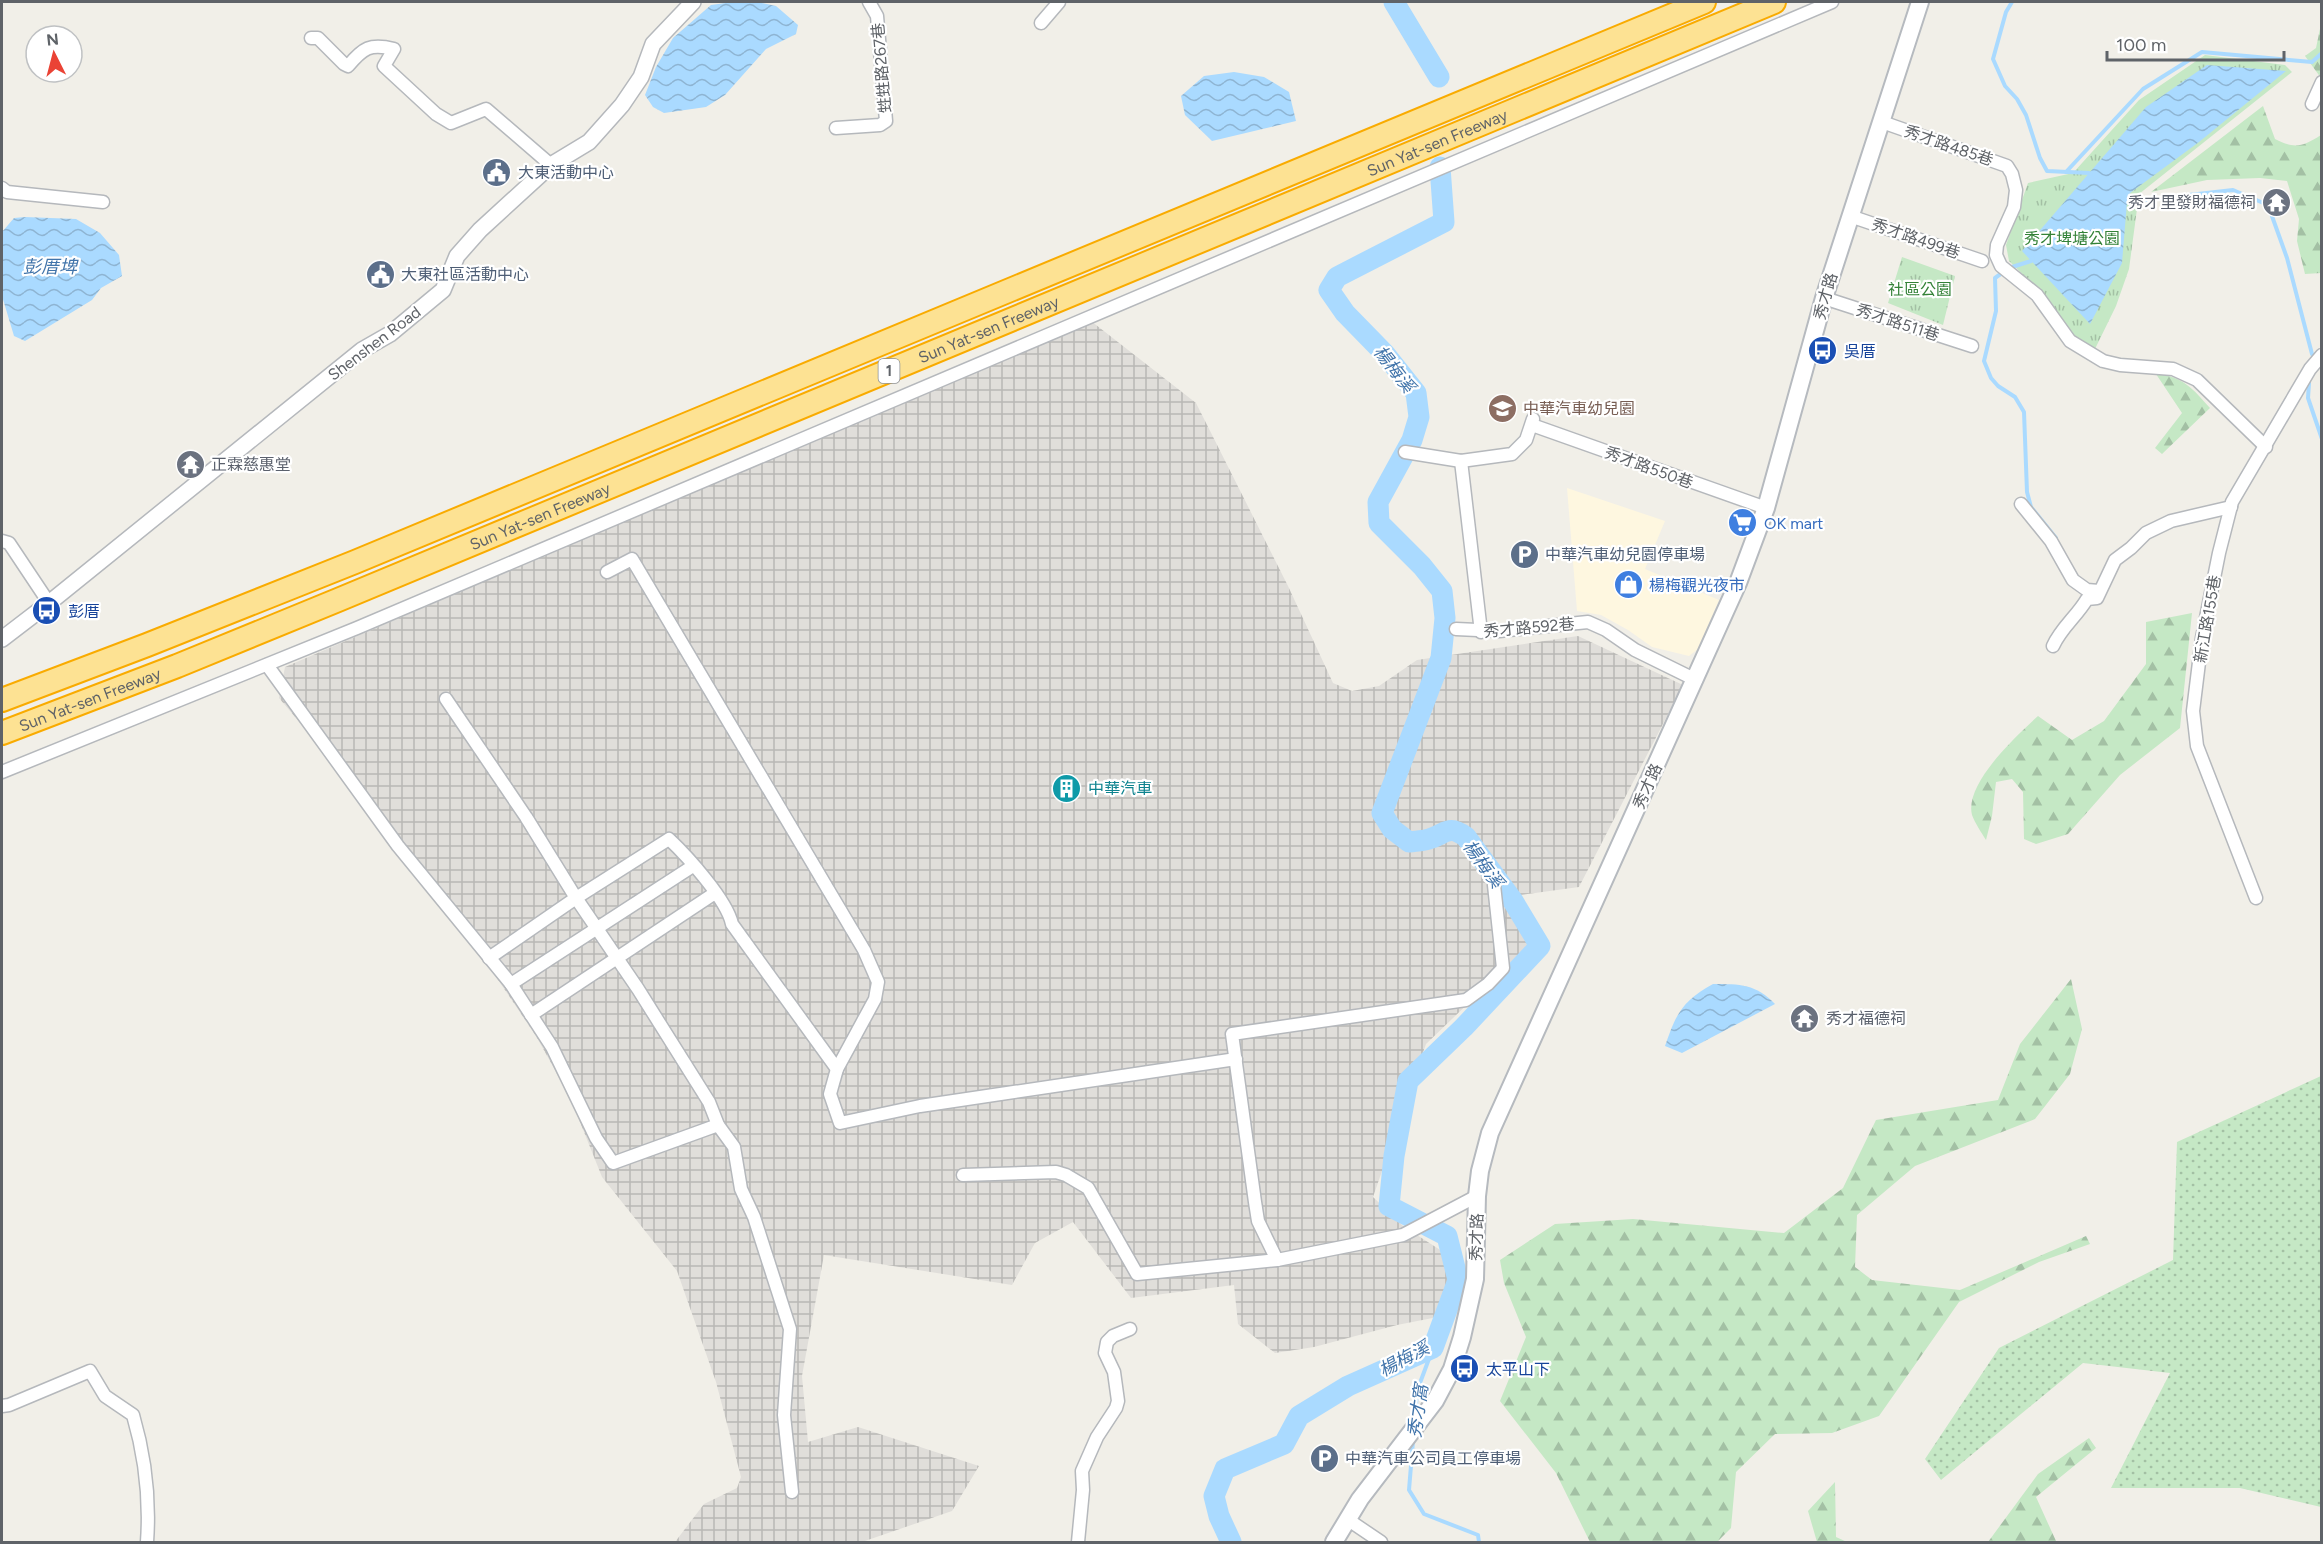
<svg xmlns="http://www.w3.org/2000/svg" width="2323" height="1544" font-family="Figtree,'Noto Sans TC',sans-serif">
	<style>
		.commercial { fill: #fef7e0 }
		.industrial { fill: url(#industrial-grid) }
		.grass { fill: url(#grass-dots) }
		.forest { fill: url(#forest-firs) }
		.park { fill: url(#park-tufts) }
		.water { fill: url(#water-waves) }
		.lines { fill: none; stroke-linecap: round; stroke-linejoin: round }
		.stream { stroke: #aadaff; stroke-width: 4 }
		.river { stroke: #aadaff; stroke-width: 21 }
		.minor-casing { stroke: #b5b8bc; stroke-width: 15 }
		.tertiary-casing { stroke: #b5b8bc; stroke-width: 18 }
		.secondary-casing { stroke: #b6babf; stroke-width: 20 }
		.motorway-casing { stroke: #f9ab00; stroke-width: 26 }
		.minor { stroke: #fff; stroke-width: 12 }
		.tertiary { stroke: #fff; stroke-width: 15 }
		.secondary { stroke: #fff; stroke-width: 16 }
		.motorway { stroke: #fde293; stroke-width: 22 }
		.labels { text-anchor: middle; stroke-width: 4.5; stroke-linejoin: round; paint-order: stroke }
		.shield { fill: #fff; stroke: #8f9295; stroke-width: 1.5 }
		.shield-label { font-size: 15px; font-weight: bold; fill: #5f6368 }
		.street-label { font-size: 16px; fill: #5f6368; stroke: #fff }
		.service-label { font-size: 16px; fill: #4e5e75; stroke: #fff; text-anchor: start }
		.worship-label { font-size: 16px; fill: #5b616d; stroke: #fff; text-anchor: start }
		.park-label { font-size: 16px; fill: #348238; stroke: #fff }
		.transit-label { font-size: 16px; fill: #164399; stroke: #fff; text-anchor: start }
		.education-label { font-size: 16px; fill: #785e54; stroke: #fff; text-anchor: start }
		.shop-label { font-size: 16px; fill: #366cbe; stroke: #fff; text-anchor: start }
		.culture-label { font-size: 16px; fill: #0d838f; stroke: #fff; text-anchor: start }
		.water-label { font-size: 18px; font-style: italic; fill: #4174aa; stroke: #fff }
	</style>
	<defs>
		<pattern id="industrial-grid" width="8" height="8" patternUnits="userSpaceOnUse" patternTransform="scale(1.5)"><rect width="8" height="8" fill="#e0deda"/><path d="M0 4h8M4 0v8" fill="none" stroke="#b9b8b5"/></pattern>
		<pattern id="grass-dots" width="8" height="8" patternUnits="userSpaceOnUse" patternTransform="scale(1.5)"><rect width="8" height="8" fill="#c5e8c5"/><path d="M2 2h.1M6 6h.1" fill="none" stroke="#a3c0a4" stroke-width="1.8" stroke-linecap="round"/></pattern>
		<pattern id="forest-firs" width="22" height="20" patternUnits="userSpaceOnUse" patternTransform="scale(1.5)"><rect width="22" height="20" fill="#c5e8c5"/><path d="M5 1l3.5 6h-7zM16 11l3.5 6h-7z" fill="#a3c0a4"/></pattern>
		<pattern id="park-tufts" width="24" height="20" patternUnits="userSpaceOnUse" patternTransform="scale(1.5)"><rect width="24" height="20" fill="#c5e8c5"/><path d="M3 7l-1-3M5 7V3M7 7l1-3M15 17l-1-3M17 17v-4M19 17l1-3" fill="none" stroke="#a3c0a4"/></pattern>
		<pattern id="water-waves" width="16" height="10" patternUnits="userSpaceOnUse" patternTransform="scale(1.5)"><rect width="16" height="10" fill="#aadaff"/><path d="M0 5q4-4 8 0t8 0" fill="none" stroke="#8eb4d2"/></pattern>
	</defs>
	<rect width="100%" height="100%" fill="#f1efe8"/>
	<!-- commercial -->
	<polygon class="commercial" points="1567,488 1665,521 1645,569 1719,600 1698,649 1689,656 1652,647 1628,630 1601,615 1577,611"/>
	<!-- industrial -->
	<polygon class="industrial" points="1091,321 1196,403 1288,586 1333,683 1352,691 1379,686 1417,660 1578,636 1683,685 1579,887 1499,898 1531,943 1426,1044 1373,1197 1403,1226 1448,1255 1453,1314 1397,1325 1314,1347 1275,1353 1238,1324 1234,1285 1131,1298 1073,1222 1035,1243 1012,1285 824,1255 802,1376 808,1442 858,1427 979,1466 952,1511 862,1542 675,1542 704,1504 737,1488 741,1477 716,1382 677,1271 602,1177 570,1097 536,1036 422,867 279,698 285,667"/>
	<!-- grass -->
	<polygon class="grass" points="2321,1076 2321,1507 2240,1488 2111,1488 2170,1373 2083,1363 1941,1480 1925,1459 1999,1348 2173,1260 2177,1142"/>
	<!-- forest -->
	<g class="forest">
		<polygon points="2321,24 2321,78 2305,56 2316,48"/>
		<path d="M 2263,106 L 2275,139 C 2295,149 2302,147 2321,135 L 2321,273 L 2305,274 L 2297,241 L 2299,219 L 2287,181 L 2260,178 L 2207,180 L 2151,192 Z"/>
		<path d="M 2156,374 C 2183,376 2193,389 2210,408 L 2162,454 L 2155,448 L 2182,413 Z"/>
		<path d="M 2192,613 L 2180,728 L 2120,775 L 2068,834 L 2036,844 L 2024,839 L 2023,792 L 2012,779 L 1996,782 L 1992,816 L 1986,840 C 1981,832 1975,823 1972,815 C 1964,784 2017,735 2038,716 L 2072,740 L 2104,721 L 2146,664 L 2146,622 Z"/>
		<polygon points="2071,979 2082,1029 2070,1074 2035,1119 1915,1166 1857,1215 1855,1267 1872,1280 1960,1290 2086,1236 2090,1244 2039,1262 1959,1302 1879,1416 1832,1433 1775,1434 1736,1472 1731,1528 1717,1542 1590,1542 1556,1473 1500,1401 1526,1337 1504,1283 1500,1260 1555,1224 1633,1219 1784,1233 1843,1188 1876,1120 1998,1100 2020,1044"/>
		<polygon points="2089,1438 2096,1448 2036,1497 2056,1541 2208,1542 1988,1542 2038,1474"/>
		<polygon points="1835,1482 1836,1537 1847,1542 1817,1542 1808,1511"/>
	</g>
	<!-- park -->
	<g class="park">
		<polygon points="2205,55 2285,65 2292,72 2139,194 2129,269 2116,306 2094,351 2077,341 2041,292 2009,261 2006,245 2028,183 2073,173 2139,100"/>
		<polygon points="1902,257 1955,276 1943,325 1888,303"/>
	</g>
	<!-- water -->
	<g class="water">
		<polygon points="733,2 757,2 776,6 798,25 796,34 766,49 725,95 706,107 664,113 653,107 645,95 656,67 673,38 711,5"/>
		<polygon points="2207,65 2286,71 2199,142 2130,193 2127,202 2122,263 2090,324 2022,251 2146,107"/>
		<polygon points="1234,72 1264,77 1289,92 1296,121 1212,141 1185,115 1181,96 1204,76"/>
		<polygon points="25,217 76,219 100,233 119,255 122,276 101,288 92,300 25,341 14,336 2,296 2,232 14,218"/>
		<path d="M 1713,984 C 1740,984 1756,984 1775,1004 L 1682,1053 L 1665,1046 C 1676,1014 1682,1001 1713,984 Z"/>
	</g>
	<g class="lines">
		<!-- stream -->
		<g class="stream">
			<polyline points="2012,2 2006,12 1993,59 2005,86 2017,99 2026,115 2040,158 2047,171 2089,173 2091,175"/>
			<polyline points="2066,172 2143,89 2202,52 2312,62 2322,53"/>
			<polyline points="2123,199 2127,202 2233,190 2268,205 2287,258 2312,354"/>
			<polyline points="2033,258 2031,261 2009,268 1995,278 1996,311 1984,361 1991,378 1998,386 2015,397 2024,412 2027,492 2031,507 2056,538"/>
			<polyline points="2309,383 2308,398 2322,439"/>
			<polyline points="1415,1418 1417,1391 1433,1348"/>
			<polyline points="1413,1441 1409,1490 1424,1514 1478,1535 1479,1542"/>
		</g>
		<!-- river -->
		<g class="river">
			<polyline points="1394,2 1439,77"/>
			<path d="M 1231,1542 L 1219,1516 L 1214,1496 L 1225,1469 L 1284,1444 L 1299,1416 L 1348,1386 L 1433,1348 L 1458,1280 L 1447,1236 L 1389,1206 L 1394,1156 L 1408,1081 L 1464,1027 L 1540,946 L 1513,901 L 1466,837 C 1448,824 1446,834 1429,839 C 1423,841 1416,841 1409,842 L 1392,829 L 1382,813 L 1441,658 L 1445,618 L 1442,591 L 1422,566 L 1379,523 L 1378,502 L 1412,440 L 1419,417 L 1416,393 L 1385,354 L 1345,313 L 1329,290 L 1337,277 L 1444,222 L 1440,167"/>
		</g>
		<defs>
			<g id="minor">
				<polyline points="1041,23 1059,2"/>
				<path d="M 311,38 L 318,38 L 344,64 L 348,66 C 363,48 370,43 394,49 L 384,66 L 436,114 L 451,123 L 486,109 L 551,165"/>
				<polyline points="2312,104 2322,82"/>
				<polyline points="1882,122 2007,166 2012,174 2016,190 2014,207 1997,245 1996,255 2001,266 2037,295 2070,341 2103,361 2120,365 2173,369 2197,380 2266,447"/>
				<polyline points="836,128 880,125 886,121 877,16 869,2"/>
				<polyline points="2,188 7,192 103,202"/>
				<polyline points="1850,216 1982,261"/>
				<polyline points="1824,298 1972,346"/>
				<polyline points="1532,425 1766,508"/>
				<polyline points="1405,452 1461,461 1512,454 1526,440 1533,419"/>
				<polyline points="1461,461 1481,632"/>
				<polyline points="2021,504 2051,541 2073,580 2087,590 2099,591"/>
				<polyline points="2,541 9,543 49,603"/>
				<polyline points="607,572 632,559 864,950 878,982 875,999 837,1069 830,1094 840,1123 920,1106 1236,1059"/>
				<polyline points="1456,629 1499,631 1588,622 1606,630 1635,650 1696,680"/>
				<path d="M 2053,646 C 2061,628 2077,616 2087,599 L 2097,598 L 2115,560 L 2131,548 L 2146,533 L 2171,521 L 2231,507"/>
				<polyline points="267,665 398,846 511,984 552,1047 596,1138 613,1163 718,1125"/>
				<polyline points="446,699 526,817 576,898 638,989 709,1102 718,1125 734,1147 741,1189 754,1217 790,1329 784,1415 792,1492"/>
				<polyline points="2,772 357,628 1832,2"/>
				<polyline points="2256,898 2197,746 2193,711 2202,638 2219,553 2232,502 2310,369 2322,355"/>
				<path d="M 489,958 L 576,898 L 669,839 C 687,856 727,900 732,924 L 837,1069"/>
				<polyline points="511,984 693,866"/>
				<polyline points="531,1015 715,893"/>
				<polyline points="963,1175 1056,1172 1066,1175 1088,1188 1137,1274 1277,1260 1403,1235 1477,1196"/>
				<polyline points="1277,1260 1258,1221 1255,1202 1232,1034 1466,1000 1488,984 1503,968 1494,885"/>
				<path d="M 2,1406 L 9,1405 L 90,1371 L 105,1396 L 133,1415 C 145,1456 150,1500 147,1542"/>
				<polyline points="1347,1519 1381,1542"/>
				<polyline points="1078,1542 1083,1490 1082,1471 1097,1437 1116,1408 1118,1401 1114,1372 1105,1353 1107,1342 1113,1336 1130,1329"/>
			</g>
			<polyline id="tertiary" points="2,639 49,603 362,350 390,334 443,290 457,256 480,230 551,165 589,142 622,105 641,77 653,44 693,2"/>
			<polyline id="secondary" points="1334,1542 1360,1499 1435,1401 1452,1369 1462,1337 1475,1279 1477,1196 1480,1171 1490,1133 1738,583 1766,508 1824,298 1920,2"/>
			<g id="motorway">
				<polyline points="2,700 147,645 355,562 1704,2"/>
				<path id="s1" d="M 2,733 L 177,666 L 338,600 L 1774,2"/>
			</g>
		</defs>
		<!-- minor casing -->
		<use href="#minor" class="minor-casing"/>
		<!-- tertiary casing -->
		<use href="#tertiary" class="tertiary-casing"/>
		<!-- secondary casing -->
		<use href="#secondary" class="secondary-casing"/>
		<!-- motorway casing -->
		<use href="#motorway" class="motorway-casing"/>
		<!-- minor -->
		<use href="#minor" class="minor"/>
		<!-- tertiary -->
		<use href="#tertiary" class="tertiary"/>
		<!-- secondary -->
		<use href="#secondary" class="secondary"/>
		<!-- motorway -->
		<use href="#motorway" class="motorway"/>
	</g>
	<!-- icons -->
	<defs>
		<symbol id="civic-disc" viewBox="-11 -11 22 22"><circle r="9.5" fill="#5c6f8a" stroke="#fff"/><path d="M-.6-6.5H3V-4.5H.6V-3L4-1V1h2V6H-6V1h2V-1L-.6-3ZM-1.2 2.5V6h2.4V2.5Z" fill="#fff"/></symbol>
		<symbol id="temple-disc" viewBox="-11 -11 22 22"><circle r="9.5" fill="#6b7280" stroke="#fff"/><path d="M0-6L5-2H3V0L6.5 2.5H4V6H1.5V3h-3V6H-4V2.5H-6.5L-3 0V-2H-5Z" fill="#fff"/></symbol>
		<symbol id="bus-disc" viewBox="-11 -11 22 22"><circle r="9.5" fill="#1a4fb4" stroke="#fff"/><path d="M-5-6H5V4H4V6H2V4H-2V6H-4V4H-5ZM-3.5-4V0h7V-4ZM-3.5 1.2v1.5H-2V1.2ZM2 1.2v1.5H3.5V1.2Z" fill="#fff"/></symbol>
		<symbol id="school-disc" viewBox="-11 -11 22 22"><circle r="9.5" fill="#8d6e63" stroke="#fff"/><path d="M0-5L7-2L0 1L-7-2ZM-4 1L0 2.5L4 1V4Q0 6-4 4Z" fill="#fff"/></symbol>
		<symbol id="supermarket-disc" viewBox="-11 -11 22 22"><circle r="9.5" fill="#3f7fe0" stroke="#fff"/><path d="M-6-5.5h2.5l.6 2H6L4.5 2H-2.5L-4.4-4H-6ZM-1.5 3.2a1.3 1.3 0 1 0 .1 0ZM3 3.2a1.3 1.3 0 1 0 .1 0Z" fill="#fff"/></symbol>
		<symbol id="parking-disc" viewBox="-11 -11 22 22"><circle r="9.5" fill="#5c6f8a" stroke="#fff"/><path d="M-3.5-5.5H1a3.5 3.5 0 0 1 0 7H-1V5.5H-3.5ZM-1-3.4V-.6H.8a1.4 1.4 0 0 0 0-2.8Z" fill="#fff"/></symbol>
		<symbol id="shop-disc" viewBox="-11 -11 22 22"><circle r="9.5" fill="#3f7fe0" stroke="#fff"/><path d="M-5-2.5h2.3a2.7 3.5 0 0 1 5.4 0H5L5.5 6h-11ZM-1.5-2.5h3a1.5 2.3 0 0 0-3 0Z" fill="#fff"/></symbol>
		<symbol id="building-disc" viewBox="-11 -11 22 22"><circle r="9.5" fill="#0f9aa8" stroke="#fff"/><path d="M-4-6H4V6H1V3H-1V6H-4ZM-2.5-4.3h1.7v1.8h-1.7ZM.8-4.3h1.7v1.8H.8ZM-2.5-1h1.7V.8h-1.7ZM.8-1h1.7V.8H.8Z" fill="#fff"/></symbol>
	</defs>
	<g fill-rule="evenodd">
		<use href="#civic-disc" x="480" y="156" width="33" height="33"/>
		<use href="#temple-disc" x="2260" y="186" width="33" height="33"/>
		<use href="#civic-disc" x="364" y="258" width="33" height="33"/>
		<use href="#bus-disc" x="1806" y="334" width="33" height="33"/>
		<use href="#school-disc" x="1486" y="392" width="33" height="33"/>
		<use href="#temple-disc" x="174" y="448" width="33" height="33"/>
		<use href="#supermarket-disc" x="1726" y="506" width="33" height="33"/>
		<use href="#parking-disc" x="1508" y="538" width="33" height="33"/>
		<use href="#shop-disc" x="1612" y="568" width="33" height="33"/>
		<use href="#bus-disc" x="30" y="594" width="33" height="33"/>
		<use href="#building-disc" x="1050" y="772" width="33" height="33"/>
		<use href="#temple-disc" x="1788" y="1002" width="33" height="33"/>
		<use href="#bus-disc" x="1448" y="1352" width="33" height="33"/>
		<use href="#parking-disc" x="1308" y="1442" width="33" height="33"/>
	</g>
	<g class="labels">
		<!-- shield labels -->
		<rect class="shield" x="878.5" y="359" width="21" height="24" rx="4.5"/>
		<g class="shield-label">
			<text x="889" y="376">1</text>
		</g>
		<!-- street labels -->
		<g class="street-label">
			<text transform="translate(881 68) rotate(-95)" y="6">甡甡路267巷</text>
			<text dy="6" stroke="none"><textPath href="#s1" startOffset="1552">Sun Yat-sen Freeway</textPath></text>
			<text transform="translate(1949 145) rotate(19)" y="6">秀才路485巷</text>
			<text transform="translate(1916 238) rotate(19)" y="6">秀才路499巷</text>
			<text transform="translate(1825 296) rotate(-74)" y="6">秀才路</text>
			<text transform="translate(1898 322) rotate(18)" y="6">秀才路511巷</text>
			<text dy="6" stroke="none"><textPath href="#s1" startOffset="1066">Sun Yat-sen Freeway</textPath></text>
			<text transform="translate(374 343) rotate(-37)" y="6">Shenshen Road</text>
			<text transform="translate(1649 467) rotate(20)" y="6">秀才路550巷</text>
			<text dy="6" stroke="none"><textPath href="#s1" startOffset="580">Sun Yat-sen Freeway</textPath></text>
			<text transform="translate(2207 619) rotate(-80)" y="6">新江路155巷</text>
			<text transform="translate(1529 627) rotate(-5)" y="6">秀才路592巷</text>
			<text dy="6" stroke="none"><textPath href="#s1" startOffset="94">Sun Yat-sen Freeway</textPath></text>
			<text transform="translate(1647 786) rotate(-66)" y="6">秀才路</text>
			<text transform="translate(1476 1237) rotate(-88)" y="6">秀才路</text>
		</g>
		<!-- service labels -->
		<g class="service-label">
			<text x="518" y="178">大東活動中心</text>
			<text x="401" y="280">大東社區活動中心</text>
			<text x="1545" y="560">中華汽車幼兒園停車場</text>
			<text x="1345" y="1464">中華汽車公司員工停車場</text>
		</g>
		<!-- worship labels -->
		<g class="worship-label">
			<text x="2256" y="208" text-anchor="end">秀才里發財福德祠</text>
			<text x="211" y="470">正霖慈惠堂</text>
			<text x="1826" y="1024">秀才福德祠</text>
		</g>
		<!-- park labels -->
		<g class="park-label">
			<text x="2072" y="244">秀才埤塘公園</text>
			<text x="1920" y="295">社區公園</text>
		</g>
		<!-- transit labels -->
		<g class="transit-label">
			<text x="1844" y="357">吳厝</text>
			<text x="68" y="617">彭厝</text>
			<text x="1486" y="1375">太平山下</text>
		</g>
		<!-- education labels -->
		<g class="education-label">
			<text x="1523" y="414">中華汽車幼兒園</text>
		</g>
		<!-- shop labels -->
		<g class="shop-label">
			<text x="1764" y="529">OK mart</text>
			<text x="1649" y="591">楊梅觀光夜市</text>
		</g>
		<!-- culture labels -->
		<g class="culture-label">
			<text x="1088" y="794">中華汽車</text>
		</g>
		<!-- water labels -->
		<g class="water-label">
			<text x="50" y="273">彭厝埤</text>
			<text transform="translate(1394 369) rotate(52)" y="6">楊梅溪</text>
			<text transform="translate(1483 864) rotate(54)" y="6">楊梅溪</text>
			<text transform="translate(1404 1359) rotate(-28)" y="6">楊梅溪</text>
			<text transform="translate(1418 1411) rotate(-82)" y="6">秀才窩</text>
		</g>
	</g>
	<!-- border -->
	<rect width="2323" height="1544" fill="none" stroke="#5f6368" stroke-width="6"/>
	<!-- north arrow -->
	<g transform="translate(54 54) rotate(354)"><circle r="28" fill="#ffffff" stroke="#bfc1c3" stroke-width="1.5"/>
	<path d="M0-4.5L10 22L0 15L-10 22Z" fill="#ea4335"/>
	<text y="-9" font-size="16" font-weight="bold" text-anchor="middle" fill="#5f6368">N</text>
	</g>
	<!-- scale -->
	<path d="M2107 51v9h177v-9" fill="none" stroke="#5f6368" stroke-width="3"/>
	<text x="2116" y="51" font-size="18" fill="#5f6368" stroke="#ffffff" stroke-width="4.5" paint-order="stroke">100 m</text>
</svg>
